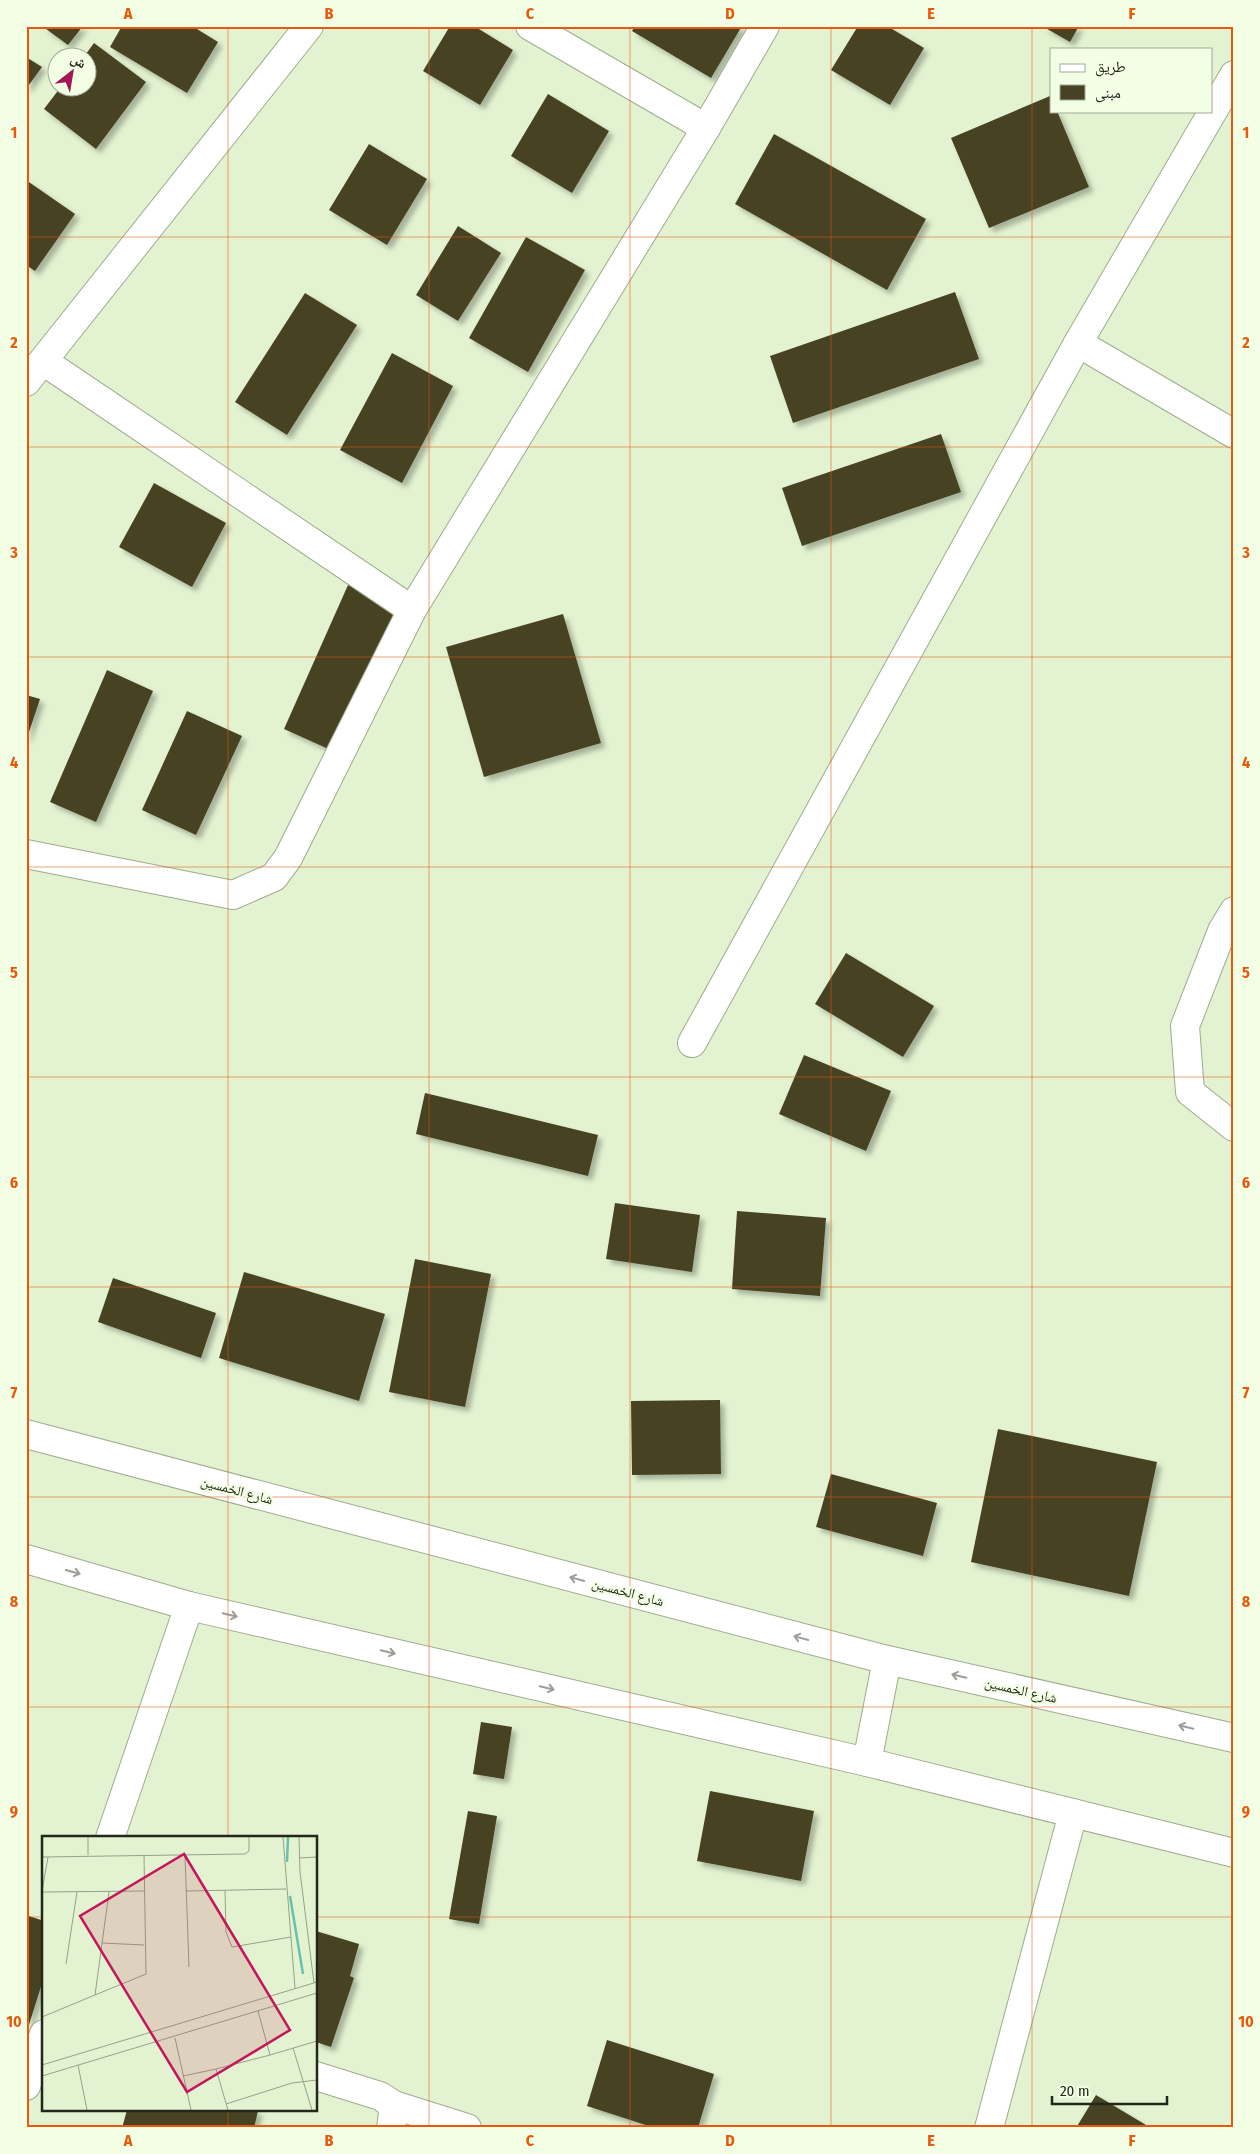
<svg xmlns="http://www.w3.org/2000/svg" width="1260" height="2154" font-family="'Fira Sans Condensed','Noto Naskh Arabic',sans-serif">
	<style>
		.building { fill: #464223; filter: url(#shadow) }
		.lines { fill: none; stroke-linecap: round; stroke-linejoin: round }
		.minor-casing { stroke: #9eac8c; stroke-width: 30 }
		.primary-casing { stroke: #9eac8c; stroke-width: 30 }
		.minor { stroke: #fff; stroke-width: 28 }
		.primary { stroke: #fff; stroke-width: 28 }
		.oneway { stroke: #9c9e98 }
		.grid { fill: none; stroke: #e8590c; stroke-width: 1; stroke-opacity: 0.55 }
		.labels { text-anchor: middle; stroke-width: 5; stroke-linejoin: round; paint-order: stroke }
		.street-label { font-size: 14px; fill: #22271b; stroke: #f2ffe4 }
		.inset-river { fill: none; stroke: #69c0ac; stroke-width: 2.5 }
		.inset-road { fill: none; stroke: #96a188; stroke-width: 1 }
		.view { fill: #c2185b; fill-opacity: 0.15; stroke: #c2185b; stroke-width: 2.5 }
		.inset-edge { fill: none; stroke: #22271b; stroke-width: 2.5 }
		.neatline { fill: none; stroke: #e8590c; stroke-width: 2 }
		.grid-label { font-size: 16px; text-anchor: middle; font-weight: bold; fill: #e8590c }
	</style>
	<defs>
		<filter id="shadow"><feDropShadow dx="4.5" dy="4.5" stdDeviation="2.5" flood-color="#0004"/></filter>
	</defs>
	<rect width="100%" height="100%" fill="#e3f3d1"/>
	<!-- building -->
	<g class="building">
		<polygon points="42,26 83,26 68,45"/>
		<polygon points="122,26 192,26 218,42 187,93 110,47"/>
		<polygon points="450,26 474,26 513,50 480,105 423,71"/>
		<polygon points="635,26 742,26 711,78 632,31"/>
		<polygon points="858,26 887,26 924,48 890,105 831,70"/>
		<polygon points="1042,26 1079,26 1070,42"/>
		<polygon points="94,43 146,82 96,149 44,109 60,88 88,88 88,58 83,58"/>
		<polygon points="26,57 42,67 26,89"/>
		<polygon points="548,94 609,131 572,193 511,156"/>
		<polygon points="1050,96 1051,111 1057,111 1089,187 989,228 951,138"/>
		<polygon points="774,134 926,219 887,290 735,204"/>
		<polygon points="369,144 427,179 387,245 329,210"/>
		<polygon points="26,180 75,214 35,271 26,265"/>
		<polygon points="458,226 501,253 458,321 416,295"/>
		<polygon points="526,237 585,270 528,372 469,338"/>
		<polygon points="955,292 979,359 793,423 770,356"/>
		<polygon points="305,293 357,325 287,435 235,402"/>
		<polygon points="392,353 453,386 402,483 340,450"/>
		<polygon points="941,434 961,492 802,546 782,488"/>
		<polygon points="154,483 226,523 192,587 119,547"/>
		<polygon points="348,585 397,607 333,751 284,729"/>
		<polygon points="563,614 601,743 484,777 446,647"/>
		<polygon points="107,670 153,691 96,822 50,802"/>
		<polygon points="26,695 40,699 27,738 26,738"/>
		<polygon points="187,711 242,736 196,835 142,810"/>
		<polygon points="846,953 934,1006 903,1057 815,1004"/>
		<polygon points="804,1055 891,1091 866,1151 779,1114"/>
		<polygon points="425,1093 598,1135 588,1176 416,1134"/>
		<polygon points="615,1203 700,1215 692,1272 606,1259"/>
		<polygon points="737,1211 826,1218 820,1296 732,1289"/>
		<polygon points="415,1259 491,1274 465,1407 389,1392"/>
		<polygon points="244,1272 385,1314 359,1401 219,1358"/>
		<polygon points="113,1278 216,1313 201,1358 98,1322"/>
		<polygon points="720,1400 721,1474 632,1475 631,1401"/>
		<polygon points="998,1429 1157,1462 1129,1596 971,1562"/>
		<polygon points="831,1474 937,1503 923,1556 816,1527"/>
		<polygon points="481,1722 512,1727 504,1779 473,1774"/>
		<polygon points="710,1791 814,1811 801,1881 697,1861"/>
		<polygon points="468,1811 497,1816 479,1924 449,1919"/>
		<polygon points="26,1915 44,1921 44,1977 27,2031"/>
		<polygon points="316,1931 359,1944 350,1976 354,1978 331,2047 316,2042"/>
		<polygon points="607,2040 714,2074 698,2128 655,2128 587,2106"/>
		<polygon points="1096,2095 1151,2128 1076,2128"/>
		<polygon points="127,2110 256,2110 258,2111 254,2128 122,2128"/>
	</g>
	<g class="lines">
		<defs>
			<g id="minor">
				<polyline points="530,26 706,128"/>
				<polyline points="1078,343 1234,434"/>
				<polyline points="43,361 412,610"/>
				<polyline points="26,382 309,26"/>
				<polyline points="26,854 233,895 274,877 288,858 412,610 706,128 765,26"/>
				<polyline points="1234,911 1222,931 1185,1026 1190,1092 1234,1127"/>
				<polyline points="692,1043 1078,343 1234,75"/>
				<polyline points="110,1838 189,1606"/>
				<polyline points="316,2076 380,2096 394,2105 391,2128"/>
				<polyline points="26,2086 44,2034"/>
				<polyline points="394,2105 467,2128"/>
				<polyline points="989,2128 1073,1813"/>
			</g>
			<g id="primary">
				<polyline points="26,1434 887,1660 1234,1738"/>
				<polyline points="26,1559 189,1606 867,1762 1234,1853"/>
				<polyline points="867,1762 887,1660"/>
			</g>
		</defs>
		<!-- minor casing -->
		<use href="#minor" class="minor-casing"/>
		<!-- primary casing -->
		<use href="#primary" class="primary-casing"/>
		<!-- minor -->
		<use href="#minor" class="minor"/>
		<!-- primary -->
		<use href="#primary" class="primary"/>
	</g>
	<!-- one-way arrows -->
	<defs><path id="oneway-shaft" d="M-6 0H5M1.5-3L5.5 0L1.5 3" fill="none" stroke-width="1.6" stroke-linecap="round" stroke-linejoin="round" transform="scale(1.25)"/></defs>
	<g class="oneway">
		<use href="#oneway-shaft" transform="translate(73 1572) rotate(16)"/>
		<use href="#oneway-shaft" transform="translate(577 1579) rotate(-165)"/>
		<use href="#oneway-shaft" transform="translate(230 1615) rotate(13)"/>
		<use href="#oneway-shaft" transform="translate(801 1638) rotate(-165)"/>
		<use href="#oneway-shaft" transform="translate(388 1652) rotate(13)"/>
		<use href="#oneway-shaft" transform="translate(959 1676) rotate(-167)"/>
		<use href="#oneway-shaft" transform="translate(547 1688) rotate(13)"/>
		<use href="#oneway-shaft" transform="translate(1186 1727) rotate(-167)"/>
	</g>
	<!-- grid -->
	<path class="grid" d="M 228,26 L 228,1838M 429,26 L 429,2128M 630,26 L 630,2128M 831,26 L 831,2128M 1032,26 L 1032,2128M 26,237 L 1234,237M 26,447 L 1234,447M 26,657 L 1234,657M 26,867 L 1234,867M 26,1077 L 1234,1077M 26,1287 L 1234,1287M 26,1497 L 1234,1497M 26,1707 L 1234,1707M 26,1917 L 44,1917M 316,1917 L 1234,1917M 228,2110 L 228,2128"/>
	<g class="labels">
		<!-- street labels -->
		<g class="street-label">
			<text transform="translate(237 1490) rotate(15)" y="5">شارع الخمسين</text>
			<text transform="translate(628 1592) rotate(15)" y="5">شارع الخمسين</text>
			<text transform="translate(1021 1690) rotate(13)" y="5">شارع الخمسين</text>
		</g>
	</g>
	<!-- overview -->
	<g transform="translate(42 1836)">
		<rect width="275" height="275" fill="#e3f3d1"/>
		<path class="inset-river" d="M 245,26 L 246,1M 248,60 L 261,138"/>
		<path class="inset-road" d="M 46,1 L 46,19M 241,1 L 253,152M 257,1 L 258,36 L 272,147M 143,19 L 147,131M 0,21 L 203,18 L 207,15 L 207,1M 257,22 L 275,21M 183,54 L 184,96 L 190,111 L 249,101M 0,55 L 6,21M 144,55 L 244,53M 0,56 L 103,55M 67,56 L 53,159 L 104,138 L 102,19M 60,107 L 102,109M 24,128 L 35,56M 0,181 L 53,159M 133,202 L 149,274M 251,212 L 270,274M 228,219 L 275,205M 0,229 L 275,146M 36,229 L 45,274M 174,233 L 228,219 L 216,175M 0,240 L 275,157M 141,240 L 174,233 L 186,274M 184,268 L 250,247 L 275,244"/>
		<path class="view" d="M 142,18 L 248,194 L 145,256 L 38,80 Z"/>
		<rect width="275" height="275" class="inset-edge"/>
	</g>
	<!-- border -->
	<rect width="1260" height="2154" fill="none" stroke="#f2ffe4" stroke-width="55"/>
	<!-- legend -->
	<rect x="1050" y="48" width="162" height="65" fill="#f2ffe4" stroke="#9fa994"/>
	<rect x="1060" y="64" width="25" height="8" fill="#ffffff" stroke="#9fa994"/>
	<text x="1095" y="72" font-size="15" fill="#22271b">طريق</text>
	<rect x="1060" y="85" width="25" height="15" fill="#464223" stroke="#9fa994"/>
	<text x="1095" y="98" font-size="15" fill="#22271b">مبنى</text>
	<!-- north arrow -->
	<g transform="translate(72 72) rotate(31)"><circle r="24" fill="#f2ffe4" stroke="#9fa994"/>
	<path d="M0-4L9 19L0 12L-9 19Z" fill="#a61554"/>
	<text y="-8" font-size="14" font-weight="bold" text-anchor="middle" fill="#22271b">ش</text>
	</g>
	<!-- scale -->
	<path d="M1052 2096v8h115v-8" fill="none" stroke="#22271b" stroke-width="2.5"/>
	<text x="1060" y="2096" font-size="15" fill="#22271b" stroke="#f2ffe4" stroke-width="4" paint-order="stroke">20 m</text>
	<rect x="28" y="28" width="1204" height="2098" class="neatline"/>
	<g class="grid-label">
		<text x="128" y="19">A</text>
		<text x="329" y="19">B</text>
		<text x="530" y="19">C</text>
		<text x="730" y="19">D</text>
		<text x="931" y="19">E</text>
		<text x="1132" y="19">F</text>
		<text x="14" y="138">1</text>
		<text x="1246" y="138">1</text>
		<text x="14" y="348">2</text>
		<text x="1246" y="348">2</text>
		<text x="14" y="558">3</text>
		<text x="1246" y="558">3</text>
		<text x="14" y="768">4</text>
		<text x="1246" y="768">4</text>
		<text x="14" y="978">5</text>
		<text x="1246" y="978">5</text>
		<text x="14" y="1188">6</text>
		<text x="1246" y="1188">6</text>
		<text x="14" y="1398">7</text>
		<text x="1246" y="1398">7</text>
		<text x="14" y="1607">8</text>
		<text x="1246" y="1607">8</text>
		<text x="14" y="1817">9</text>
		<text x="1246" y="1817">9</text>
		<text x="14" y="2027">10</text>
		<text x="1246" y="2027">10</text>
		<text x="128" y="2146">A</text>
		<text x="329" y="2146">B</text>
		<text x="530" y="2146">C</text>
		<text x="730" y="2146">D</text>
		<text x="931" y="2146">E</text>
		<text x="1132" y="2146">F</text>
	</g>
</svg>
